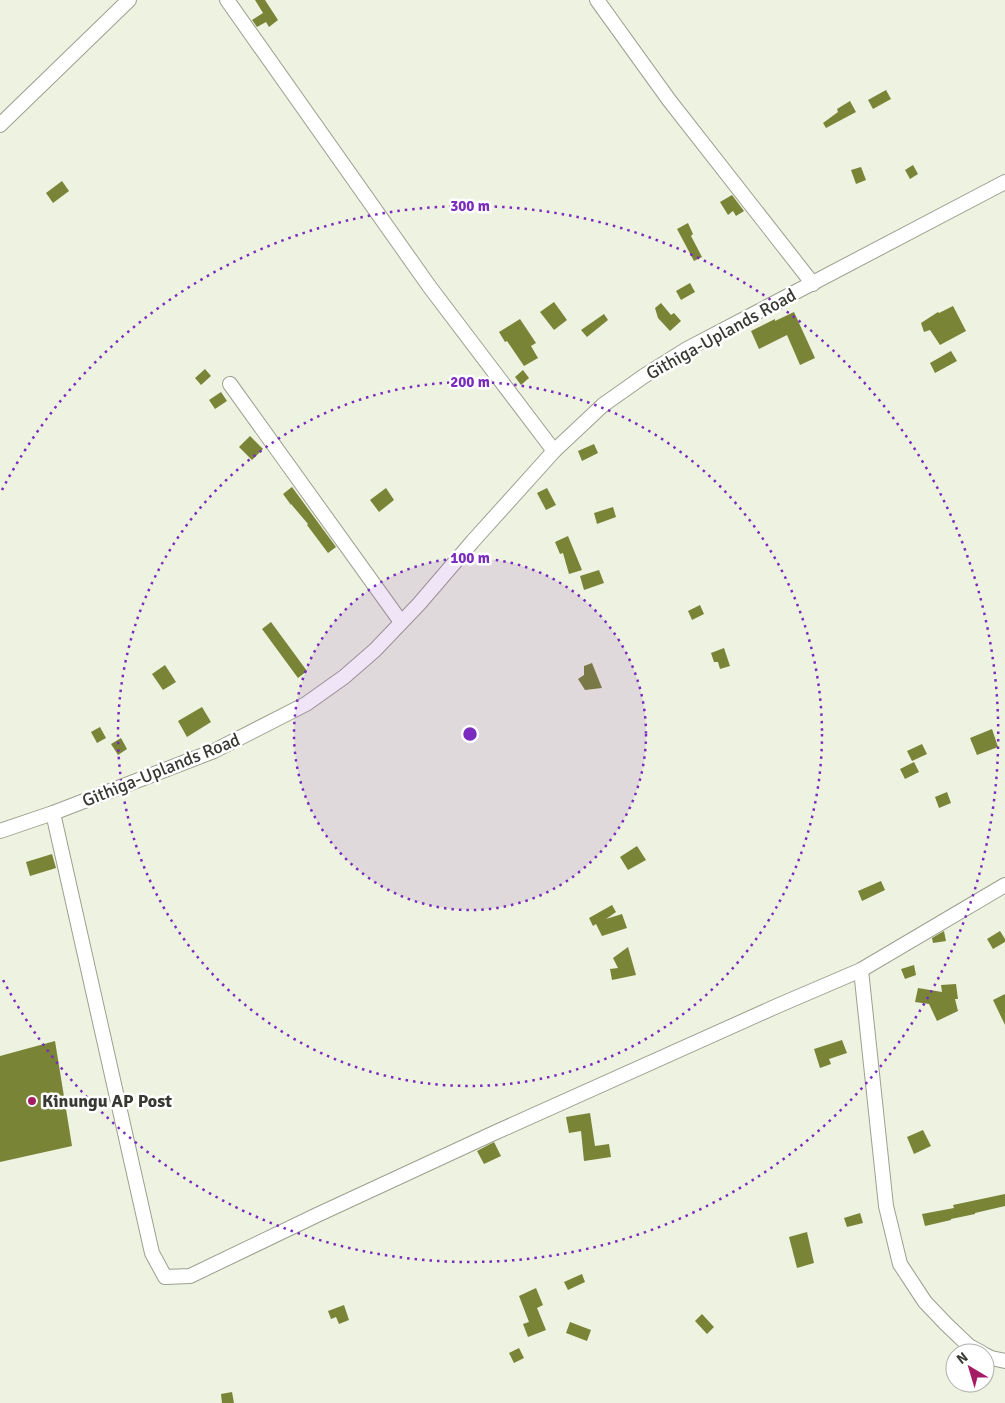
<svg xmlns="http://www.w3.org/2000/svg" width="1005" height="1403" font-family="Signika,sans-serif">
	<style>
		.building { fill: #798437 }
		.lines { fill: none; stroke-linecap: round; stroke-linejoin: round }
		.minor-casing { stroke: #9ca08f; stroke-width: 16 }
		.minor { stroke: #fff; stroke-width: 14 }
		.ring { fill: none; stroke: #7b2cbf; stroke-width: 2.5; stroke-dasharray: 2.5 5 }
		.poi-dot { fill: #a51c65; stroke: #fff; stroke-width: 2 }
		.labels { text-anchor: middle; stroke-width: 5; stroke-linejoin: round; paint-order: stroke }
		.street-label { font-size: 18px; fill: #383932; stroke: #fff }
		.poi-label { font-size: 18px; font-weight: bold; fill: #383932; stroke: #fff; text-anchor: start }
		.centre { fill: #7b2cbf; stroke: #fff; stroke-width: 2.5 }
		.ring-label { font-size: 15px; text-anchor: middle; font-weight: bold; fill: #7b2cbf; stroke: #fff; stroke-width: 5; stroke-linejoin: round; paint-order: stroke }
	</style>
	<rect width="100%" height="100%" fill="#eef2e0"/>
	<!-- building -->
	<g class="building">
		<polygon points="255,0 265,0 278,20 269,27 266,22 257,27 252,20 263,13"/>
		<polygon points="886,90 891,99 873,109 868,100"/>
		<polygon points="850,101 856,112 826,128 823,123 838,112 837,109"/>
		<polygon points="913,165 918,174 910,179 905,170"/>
		<polygon points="861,167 866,180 856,184 851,170"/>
		<polygon points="62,181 69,191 53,203 46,193"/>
		<polygon points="732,195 744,211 736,216 733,211 728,215 720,202"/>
		<polygon points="688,223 693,234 691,236 702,257 694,261 677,229"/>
		<polygon points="690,283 695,292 681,300 676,291"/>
		<polygon points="554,302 567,320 554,330 540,312"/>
		<polygon points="661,303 671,315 674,313 681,321 670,331 658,318 655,308"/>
		<polygon points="953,306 966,331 940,345 930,330 924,332 921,323 938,312 939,313"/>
		<polygon points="794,312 815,358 800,365 787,335 759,349 751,331 775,319 775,321"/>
		<polygon points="604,314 608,320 587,337 581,330"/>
		<polygon points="520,319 536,343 531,346 538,358 524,366 507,341 505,342 499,332"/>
		<polygon points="951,351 957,361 935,373 930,363"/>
		<polygon points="205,369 211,376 201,385 195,378"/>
		<polygon points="523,370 529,378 521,385 515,377"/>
		<polygon points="221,392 227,401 215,409 209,400"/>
		<polygon points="250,436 263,449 252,460 239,447"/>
		<polygon points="594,444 598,453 582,461 578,451"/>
		<polygon points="292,487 336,547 328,553 307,525 308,524 291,504 291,505 283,494"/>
		<polygon points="386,488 394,500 379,512 370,500"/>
		<polygon points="547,488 556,505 546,510 537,493"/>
		<polygon points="613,507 616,517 597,524 594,513"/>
		<polygon points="568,536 582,570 569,574 563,553 560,554 555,542"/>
		<polygon points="599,570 604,583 584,590 580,576"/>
		<polygon points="700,605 704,614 692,620 688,611"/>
		<polygon points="271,622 307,671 298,678 262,629"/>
		<polygon points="724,648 730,666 720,669 718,662 714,662 711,653"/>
		<polygon points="592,663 602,688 585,690 578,679 584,675 584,666"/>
		<polygon points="165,665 176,682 163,690 152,674"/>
		<polygon points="202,707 211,722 187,737 178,721"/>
		<polygon points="100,727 106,738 97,743 91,732"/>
		<polygon points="992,729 998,747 977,755 970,738"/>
		<polygon points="121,738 127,749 118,755 111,744"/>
		<polygon points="922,744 927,754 912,761 907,751"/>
		<polygon points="914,762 919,772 905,779 900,769"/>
		<polygon points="947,792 951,803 939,808 935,797"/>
		<polygon points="637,846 646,860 628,870 620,857"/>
		<polygon points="52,854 56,868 30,876 26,862"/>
		<polygon points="881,881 885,890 862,901 858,891"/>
		<polygon points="612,905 616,912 606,919 622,914 627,928 602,936 596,924 593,926 589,918"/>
		<polygon points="944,931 946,941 933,943 932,938"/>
		<polygon points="1000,931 1005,939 1005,942 993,949 987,939"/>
		<polygon points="628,947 636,975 612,980 610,969 618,968 613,958"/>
		<polygon points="914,965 916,975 905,979 901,969"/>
		<polygon points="956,984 958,999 955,999 958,1011 937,1021 929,1004 915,1002 918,988 942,992 941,985"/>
		<polygon points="1005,994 1005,1025 993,1000"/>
		<polygon points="842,1040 847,1053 829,1059 831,1064 820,1068 814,1049"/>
		<polygon points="55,1041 72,1146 0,1162 0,1056"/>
		<polygon points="590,1113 595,1146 609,1144 611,1157 584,1161 581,1131 569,1133 566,1117"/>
		<polygon points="923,1130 931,1146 914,1154 907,1137"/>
		<polygon points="494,1142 501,1156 484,1164 477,1151"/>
		<polygon points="1005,1194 1005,1206 975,1213 975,1214 951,1219 951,1220 925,1226 922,1214 954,1208 953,1205"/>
		<polygon points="860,1213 863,1223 847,1227 844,1218"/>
		<polygon points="807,1232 814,1263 797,1268 789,1237"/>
		<polygon points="582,1274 585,1282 568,1290 564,1282"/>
		<polygon points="536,1288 543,1305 537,1308 546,1330 528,1337 523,1324 529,1322 519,1296"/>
		<polygon points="344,1305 349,1320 339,1324 336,1317 331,1319 328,1311"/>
		<polygon points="702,1314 714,1327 707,1334 695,1321"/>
		<polygon points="570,1322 591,1330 587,1341 566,1333"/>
		<polygon points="519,1348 524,1358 514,1363 509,1353"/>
		<polygon points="232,1392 234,1403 222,1403 221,1394"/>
	</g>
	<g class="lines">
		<defs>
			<g id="minor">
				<polyline points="227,0 429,286 554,451"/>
				<polyline points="597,0 669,100 813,284"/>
				<polyline points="0,125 129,0"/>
				<polyline points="230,384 401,622"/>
				<polyline points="53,813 152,1253 165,1277 190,1276 317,1215 494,1133 777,1006 861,970 1005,885"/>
				<polyline points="0,831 53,813 214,751 306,704 344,677 375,650 419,604 473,541 554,451 603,405 644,376 687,349 1005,182"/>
				<polyline points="861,970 886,1206 900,1264 925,1302 946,1324 969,1346 982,1353"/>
				<polyline points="985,1355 991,1358 1005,1361"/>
			</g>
		</defs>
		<!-- minor casing -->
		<use href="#minor" class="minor-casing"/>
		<!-- minor -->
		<use href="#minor" class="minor"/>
	</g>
	<!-- distance rings -->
	<circle cx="470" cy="734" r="176" fill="#7b2cbf" fill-opacity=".12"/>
	<g class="ring">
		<circle cx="470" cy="734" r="176"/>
		<circle cx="470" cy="734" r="352"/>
		<path d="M2 490A528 528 0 1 1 2 978"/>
	</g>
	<!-- markers -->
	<circle class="poi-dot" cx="32" cy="1101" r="5"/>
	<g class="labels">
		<!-- street labels -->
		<g class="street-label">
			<text transform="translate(721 334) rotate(-29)" y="6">Githiga-Uplands Road</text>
			<text transform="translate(161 770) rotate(-22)" y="6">Githiga-Uplands Road</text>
		</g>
		<!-- poi labels -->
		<g class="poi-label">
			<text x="42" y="1107">Kinungu AP Post</text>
		</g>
	</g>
	<circle cx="470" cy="734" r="8" class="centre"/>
	<g class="ring-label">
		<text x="470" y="211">300 m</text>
		<text x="470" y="387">200 m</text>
		<text x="470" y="563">100 m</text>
	</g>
	<!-- north arrow -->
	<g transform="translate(970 1368) rotate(322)"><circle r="24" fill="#ffffff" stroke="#afb0ad"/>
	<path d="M0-4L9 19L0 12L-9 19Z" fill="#a51c65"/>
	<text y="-8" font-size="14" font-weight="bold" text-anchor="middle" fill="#383932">N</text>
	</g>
</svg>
